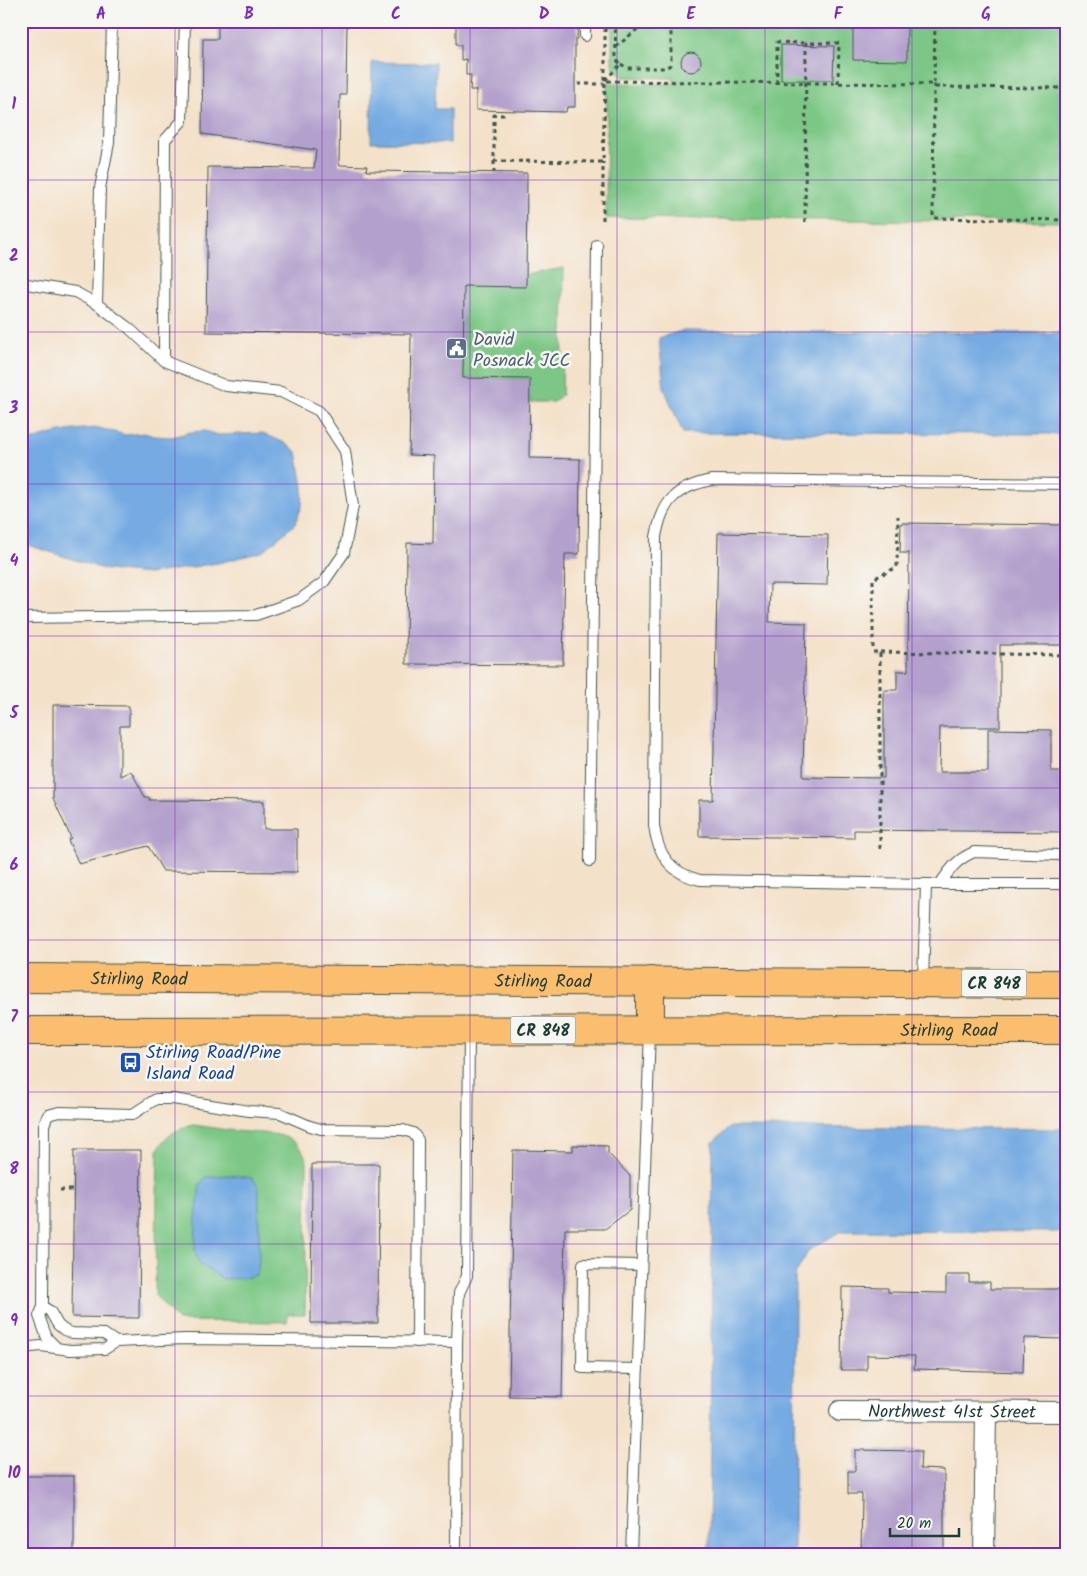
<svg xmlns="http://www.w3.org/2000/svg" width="1087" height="1576" font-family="Kalam,sans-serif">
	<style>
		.green { fill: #7cc785; stroke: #4e825c }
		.water { fill: #74aae2; stroke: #4a748b }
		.building { fill: #b3a0cc }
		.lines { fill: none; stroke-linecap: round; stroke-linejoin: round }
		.lane-casing { stroke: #3f564a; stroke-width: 12 }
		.street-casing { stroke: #3f564a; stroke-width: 22 }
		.primary-casing { stroke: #3f564a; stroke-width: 30 }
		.path { stroke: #3f564a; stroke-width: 3; stroke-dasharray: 4 4; stroke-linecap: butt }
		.lane { stroke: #fff; stroke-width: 10 }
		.street { stroke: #fff; stroke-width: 20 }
		.primary { stroke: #fbbd6e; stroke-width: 28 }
		.grid { fill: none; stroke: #7b2cbf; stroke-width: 1; stroke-opacity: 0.55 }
		.labels { text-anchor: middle; stroke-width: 5; stroke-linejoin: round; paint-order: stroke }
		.shield { fill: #f6f6f2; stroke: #60746d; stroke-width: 1 }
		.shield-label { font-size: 16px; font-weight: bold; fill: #1f3d34 }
		.service-label { font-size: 18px; fill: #4e5e75; stroke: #f6f6f2; text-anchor: start }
		.street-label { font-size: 18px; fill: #1f3d34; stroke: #f6f6f2 }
		.transit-label { font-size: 18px; fill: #164399; stroke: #f6f6f2; text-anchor: start }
		.neatline { fill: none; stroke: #7b2cbf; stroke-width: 2 }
		.grid-label { font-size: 16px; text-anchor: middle; font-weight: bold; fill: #7b2cbf }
	</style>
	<rect width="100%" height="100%" fill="#f6f6f2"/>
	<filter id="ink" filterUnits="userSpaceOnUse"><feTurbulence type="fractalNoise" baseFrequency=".02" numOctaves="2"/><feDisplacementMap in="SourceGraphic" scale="10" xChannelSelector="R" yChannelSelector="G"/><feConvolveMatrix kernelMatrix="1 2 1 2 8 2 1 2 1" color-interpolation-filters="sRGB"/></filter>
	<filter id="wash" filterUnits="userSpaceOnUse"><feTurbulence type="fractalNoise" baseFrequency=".0096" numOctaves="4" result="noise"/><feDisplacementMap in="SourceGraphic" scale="20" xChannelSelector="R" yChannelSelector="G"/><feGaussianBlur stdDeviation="1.12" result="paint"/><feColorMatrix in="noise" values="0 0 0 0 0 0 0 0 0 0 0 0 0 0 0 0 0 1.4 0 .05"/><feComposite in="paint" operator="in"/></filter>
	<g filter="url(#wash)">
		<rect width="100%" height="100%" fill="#f4e1c9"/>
		<!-- green -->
		<g class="green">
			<polygon points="612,21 1066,21 1066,222 606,218 607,83 674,84 674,78 622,77 612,65"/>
			<polygon points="564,268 562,395 553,402 530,402 529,379 463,378 464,286"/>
			<path d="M 193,1125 C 211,1127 229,1131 247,1132 C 272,1134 299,1132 307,1162 L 305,1314 L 288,1314 L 287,1322 L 178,1321 L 155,1295 L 158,1149 C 169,1134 174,1130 193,1125 Z"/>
		</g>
		<!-- water -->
		<g class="water">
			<polygon points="372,62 436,63 435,109 450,109 450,143 371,142"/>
			<polygon points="681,331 1066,333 1066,434 683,433 664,388 659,338"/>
			<path d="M 99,428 L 125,435 L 144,433 L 154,436 L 172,437 L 191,432 L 205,431 L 218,435 L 262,433 L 285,443 L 297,452 L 303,487 L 302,506 L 295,524 L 262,552 L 218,563 L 149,574 L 107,570 L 31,546 L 21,533 L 21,446 C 44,433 73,429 99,428 Z"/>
			<polygon points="730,1127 1066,1129 1066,1232 841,1231 809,1250 795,1275 794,1555 709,1555 713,1142"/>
			<polygon points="230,1175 252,1178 259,1186 259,1263 256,1275 245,1278 223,1279 199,1264 195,1251 196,1218 200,1184 206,1177"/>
		</g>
		<g id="blocks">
			<!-- building -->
			<g class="building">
				<polygon points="218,21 347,21 346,95 340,95 339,165 367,166 366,171 527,173 526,287 464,286 463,378 530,379 529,458 580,459 579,554 565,554 563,665 406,664 407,543 433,544 434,456 409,455 411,334 206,332 208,167 314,168 316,150 202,134 203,39 218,39"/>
				<polygon points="456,21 578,21 577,39 575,39 575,107 567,107 566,112 476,110 476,90 470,90 471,75 466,75 466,59 461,60 461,45 456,45"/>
				<polygon points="853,21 907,21 907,61 853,60"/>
				<polygon points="781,45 834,46 833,80 781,80"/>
				<circle cx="691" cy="62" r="10"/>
				<polygon points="901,523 1066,525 1066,645 1000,645 1000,727 940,727 939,772 988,772 988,729 1051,730 1051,771 1066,771 1066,832 854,830 854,838 699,836 699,800 713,800 718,533 828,535 827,585 770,584 769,622 806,623 803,777 884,778 884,690 897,690 897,671 908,671 909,553 900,553"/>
				<polygon points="53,705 129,706 129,726 120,726 120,776 131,771 145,797 149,797 149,800 264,801 264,829 297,829 297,872 163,871 148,846 79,864 68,840 71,838 53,798"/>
				<polygon points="573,1145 608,1146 608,1153 630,1176 630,1210 605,1229 565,1229 562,1397 509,1396 513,1150 573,1151"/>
				<polygon points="74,1150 141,1150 139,1318 72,1317"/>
				<polygon points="312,1164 379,1164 378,1323 311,1323"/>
				<polygon points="946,1275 969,1275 969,1282 990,1282 990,1289 1066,1289 1066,1339 1024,1338 1023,1372 914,1369 915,1356 867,1355 867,1370 841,1370 842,1287 888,1288 888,1292 946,1293"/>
				<polygon points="855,1450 921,1451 920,1469 944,1470 944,1555 861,1555 862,1494 848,1494 848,1471 855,1471"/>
				<rect x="21" y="1476" width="53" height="79"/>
			</g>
		</g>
	</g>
	<g filter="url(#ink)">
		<use href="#blocks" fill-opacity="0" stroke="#3f564a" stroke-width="1"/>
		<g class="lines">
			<defs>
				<g id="lane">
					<polyline points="585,36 585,21"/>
					<polyline points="21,283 75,292 97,304 130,329 164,361 226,386 281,392 319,411 345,451 353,506 344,553 324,582 299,600 256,615 21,618"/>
					<polyline points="97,304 100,188 109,143 112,21"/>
					<polyline points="164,361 165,140 182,121 185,21"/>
					<path d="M 1066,484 L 712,480 C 676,487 662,501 656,537 L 654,826 C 658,855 670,873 700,880 L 926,884 L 1066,884"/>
					<polyline points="590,861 597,245"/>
					<path d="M 940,884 C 951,868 956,860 974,852 L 1058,855 L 1066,857"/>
					<polyline points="923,983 926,884"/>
					<polyline points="43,1307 50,1311 58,1325 64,1330 72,1333 104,1334 116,1342"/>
					<polyline points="56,1347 47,1338 39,1316 43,1307 44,1125 48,1115 59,1112 133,1114 156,1099 173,1099 249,1111 280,1113 310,1126 321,1129 403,1130 413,1133 418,1140 417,1342"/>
					<polyline points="21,1348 41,1346 70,1350 105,1349 116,1342 185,1339 457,1342"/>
					<polyline points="638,1369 582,1368 583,1264 641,1265"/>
					<polyline points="456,1555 457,1342 459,1293 467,1276 469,1030"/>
					<polyline points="631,1555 650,1031"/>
				</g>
				<g id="street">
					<path id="s1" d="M 840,1411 L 1066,1412"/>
					<polyline points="984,1555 986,1412"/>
				</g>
				<g id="primary">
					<path id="s2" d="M 21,978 L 1066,984"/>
					<polyline points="650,981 650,1030"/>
					<path id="s3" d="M 21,1031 L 1066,1030"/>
				</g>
			</defs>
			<!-- lane casing -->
			<use href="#lane" class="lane-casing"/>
			<!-- street casing -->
			<use href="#street" class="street-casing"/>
			<!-- primary casing -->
			<use href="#primary" class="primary-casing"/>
			<!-- path -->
			<g class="path">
				<polyline points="616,47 647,21"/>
				<polyline points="621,64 627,68 666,68 670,65 671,62 671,21"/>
				<polyline points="605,80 621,64 616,60 616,56 615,21"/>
				<polyline points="605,80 605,21"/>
				<polyline points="777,83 777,42 806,43"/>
				<polyline points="578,84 605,84"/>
				<polyline points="934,84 933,218 1066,220"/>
				<polyline points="935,87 1066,88"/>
				<polyline points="494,161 603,162 605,81 934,84 935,21"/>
				<polyline points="494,173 494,115 503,115 504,110"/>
				<polyline points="603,220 603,162"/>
				<polyline points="805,222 806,43 839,43 838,83"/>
				<polyline points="880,652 1066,655"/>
				<polyline points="880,849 880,652 873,652 873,579 897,567 898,516"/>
				<polyline points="60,1190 72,1190"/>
			</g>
			<!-- lane -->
			<use href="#lane" class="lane"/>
			<!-- street -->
			<use href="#street" class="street"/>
			<!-- primary -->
			<use href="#primary" class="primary"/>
		</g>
	</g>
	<!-- grid -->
	<path class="grid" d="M 175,21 L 175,1555M 322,21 L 322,1555M 470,21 L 470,1555M 617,21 L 617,1555M 765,21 L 765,1555M 912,21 L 912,1555M 21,180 L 1066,180M 21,332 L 1066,332M 21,484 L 1066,484M 21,636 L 1066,636M 21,788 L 1066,788M 21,940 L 1066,940M 21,1092 L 1066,1092M 21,1244 L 1066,1244M 21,1396 L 1066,1396"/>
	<!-- icons -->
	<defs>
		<symbol id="civic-square" viewBox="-11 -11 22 22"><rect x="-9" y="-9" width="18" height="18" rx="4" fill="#5c6f8a" stroke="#f6f6f2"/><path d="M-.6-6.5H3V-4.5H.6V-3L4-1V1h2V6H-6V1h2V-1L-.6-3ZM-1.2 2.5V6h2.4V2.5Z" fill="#fff"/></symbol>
		<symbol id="bus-square" viewBox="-11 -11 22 22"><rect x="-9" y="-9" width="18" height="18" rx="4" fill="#1a4fb4" stroke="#f6f6f2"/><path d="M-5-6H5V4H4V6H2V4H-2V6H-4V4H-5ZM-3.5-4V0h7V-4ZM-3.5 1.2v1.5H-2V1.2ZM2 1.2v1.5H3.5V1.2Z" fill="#fff"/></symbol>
	</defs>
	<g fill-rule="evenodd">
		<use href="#civic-square" x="444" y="336" width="25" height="25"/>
		<use href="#bus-square" x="118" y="1050" width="25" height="25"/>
	</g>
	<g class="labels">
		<!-- shield labels -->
		<g class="shield">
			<rect x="961.5" y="969.5" width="65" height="27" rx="4"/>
			<rect x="510.5" y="1016.5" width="65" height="27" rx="4"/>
		</g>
		<g class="shield-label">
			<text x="994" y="989">CR 848</text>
			<text x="543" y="1036">CR 848</text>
		</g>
		<!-- service labels -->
		<g class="service-label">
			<text x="473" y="345">David<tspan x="473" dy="21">Posnack JCC</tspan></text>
		</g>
		<!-- street labels -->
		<g class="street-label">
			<text dy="6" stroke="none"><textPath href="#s2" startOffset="118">Stirling Road</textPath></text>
			<text dy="6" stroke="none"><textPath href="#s2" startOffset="522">Stirling Road</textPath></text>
			<text dy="6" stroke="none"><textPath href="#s3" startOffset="928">Stirling Road</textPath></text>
			<text dy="6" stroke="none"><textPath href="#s1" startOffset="112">Northwest 41st Street</textPath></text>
		</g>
		<!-- transit labels -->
		<g class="transit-label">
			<text x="146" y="1058">Stirling Road/Pine<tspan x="146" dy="21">Island Road</tspan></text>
		</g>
	</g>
	<!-- margin -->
	<rect width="1087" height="1576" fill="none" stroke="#f6f6f2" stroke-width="55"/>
	<!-- scale -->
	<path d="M890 1528v8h69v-8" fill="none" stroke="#1f3d34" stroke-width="2.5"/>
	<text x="897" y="1528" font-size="15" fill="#1f3d34" stroke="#f6f6f2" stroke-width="4" paint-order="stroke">20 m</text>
	<rect x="28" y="28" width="1032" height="1520" class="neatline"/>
	<g class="grid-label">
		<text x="101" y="19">A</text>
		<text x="249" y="19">B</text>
		<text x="396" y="19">C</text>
		<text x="544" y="19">D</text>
		<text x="691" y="19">E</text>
		<text x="838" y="19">F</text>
		<text x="986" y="19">G</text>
		<text x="14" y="109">1</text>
		<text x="14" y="261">2</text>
		<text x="14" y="413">3</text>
		<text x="14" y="566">4</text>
		<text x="14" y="718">5</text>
		<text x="14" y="870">6</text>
		<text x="14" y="1022">7</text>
		<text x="14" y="1174">8</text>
		<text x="14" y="1326">9</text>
		<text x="14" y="1478">10</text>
	</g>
</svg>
